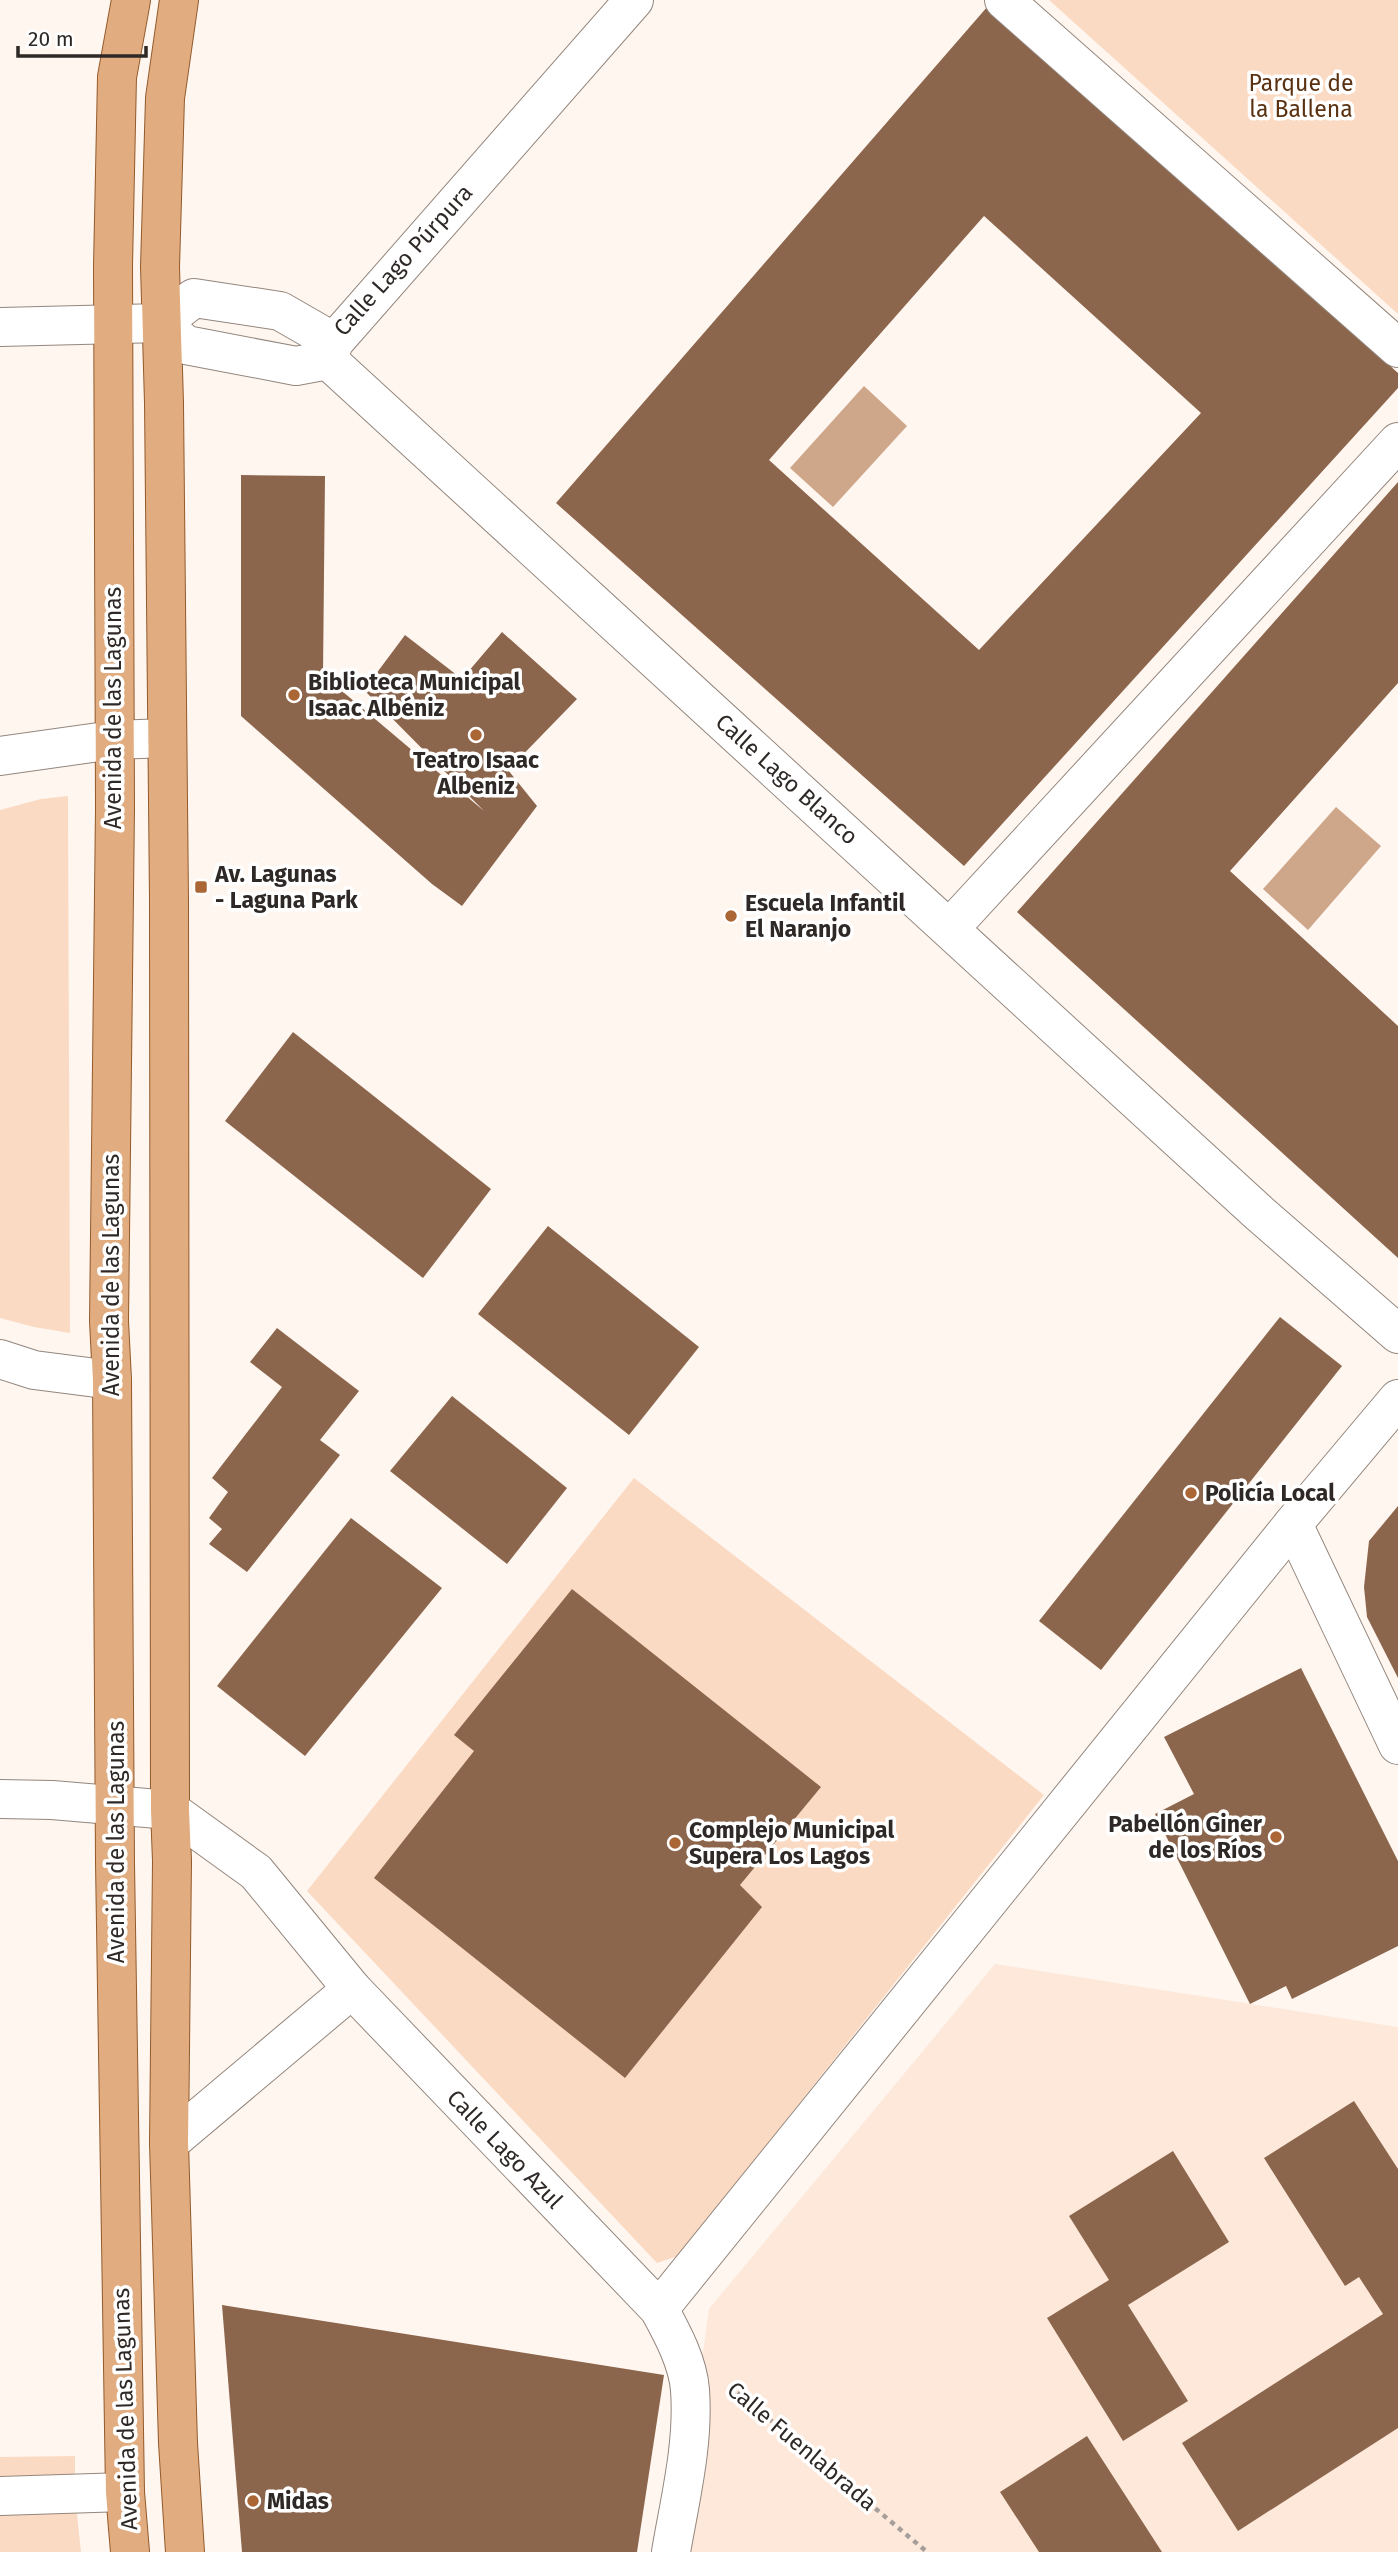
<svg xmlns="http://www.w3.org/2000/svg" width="1398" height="2552" font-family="'Fira Sans',sans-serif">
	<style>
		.built { fill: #fde8da }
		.green { fill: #fbdac3 }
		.water { fill: #cea68a }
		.building { fill: #8c664c; fill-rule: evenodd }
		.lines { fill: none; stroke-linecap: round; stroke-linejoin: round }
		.minor-casing { stroke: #93867d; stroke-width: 40 }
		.major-casing { stroke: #945a2a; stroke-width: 40 }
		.path { stroke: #a69e9a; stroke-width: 4.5; stroke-dasharray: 5 5; stroke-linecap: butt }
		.minor { stroke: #fff; stroke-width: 38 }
		.major { stroke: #e0ac80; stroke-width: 38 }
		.poi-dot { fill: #aa6735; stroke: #fff; stroke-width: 2.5 }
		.labels { text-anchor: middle; stroke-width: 7; stroke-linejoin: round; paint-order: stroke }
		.park-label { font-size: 23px; fill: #5a3111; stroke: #fff }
		.street-label { font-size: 23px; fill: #2e2926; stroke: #fff }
		.poi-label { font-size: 23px; font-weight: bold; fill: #2e2926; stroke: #fff; text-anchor: start }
	</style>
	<rect width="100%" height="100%" fill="#fff6f0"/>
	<!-- built -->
	<polygon class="built" points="995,1964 1398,2027 1398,2552 675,2552 709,2309"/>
	<!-- green -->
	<g class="green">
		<polygon points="1049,0 1398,0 1398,314"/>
		<polygon points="68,796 70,1333 34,1327 0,1318 0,810 41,799"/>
		<polygon points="634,1478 1044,1795 678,2256 657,2263 307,1891"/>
		<polygon points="75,2456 75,2486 0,2487 0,2457"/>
		<polygon points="76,2505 81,2552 0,2552 0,2508"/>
	</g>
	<!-- water -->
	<g class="water">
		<polygon points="864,386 907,426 833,507 790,468"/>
		<polygon points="1336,807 1381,846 1308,930 1263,889"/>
	</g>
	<!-- building -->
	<g class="building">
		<path d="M 988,6 L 1398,373 L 1398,388 L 964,866 L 556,503 ZM 984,216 L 1201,413 L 979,650 L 769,460 Z"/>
		<polygon points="241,475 325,476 323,675 484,811 364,690 405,635 462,679 502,632 577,699 508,770 537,806 462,906 432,884 241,716"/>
		<polygon points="1398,482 1398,683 1230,871 1398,1026 1398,1258 1017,912"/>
		<polygon points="293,1032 491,1189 423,1278 225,1121"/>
		<polygon points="548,1226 699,1347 629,1435 478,1314"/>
		<polygon points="1280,1317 1342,1366 1101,1670 1039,1621"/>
		<polygon points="277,1328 359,1391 320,1440 340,1455 247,1572 209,1544 222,1529 209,1518 228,1492 212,1478 282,1387 250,1362"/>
		<polygon points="452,1396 567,1488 507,1564 390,1471"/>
		<polygon points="1398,1506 1398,1678 1367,1617 1364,1587 1369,1541"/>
		<polygon points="351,1518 442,1588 305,1756 217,1686"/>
		<polygon points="572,1589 821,1787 740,1885 762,1907 625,2078 374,1878 474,1751 454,1735"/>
		<polygon points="1301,1668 1398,1861 1398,1946 1292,1999 1286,1986 1250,2004 1155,1814 1194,1794 1164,1737"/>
		<polygon points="1354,2101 1398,2169 1398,2428 1238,2531 1182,2443 1383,2314 1359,2277 1345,2286 1264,2158"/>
		<polygon points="1173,2151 1229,2242 1128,2305 1188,2401 1123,2441 1047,2318 1109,2280 1069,2216"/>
		<polygon points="222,2305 664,2375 637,2552 242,2552"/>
		<polygon points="1087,2436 1162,2552 1039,2552 1000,2492"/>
	</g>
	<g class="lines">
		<defs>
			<g id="minor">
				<polyline points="634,0 334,342 328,360 1259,1213 1398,1334"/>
				<polyline points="1004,0 1398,348"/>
				<polyline points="161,323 194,298 280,311 334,342"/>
				<polyline points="161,323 186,345 296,366 328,360"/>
				<polyline points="0,327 161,323"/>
				<polyline points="0,756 113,740 167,738"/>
				<polyline points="950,928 1398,442"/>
				<polyline points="0,1359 34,1370 112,1380"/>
				<polyline points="1293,1524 1398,1745"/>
				<path d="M 0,1799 L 52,1800 L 170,1810 L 256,1872 L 352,1989 L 659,2309 C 672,2333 688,2362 690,2390 C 694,2444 680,2499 671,2552"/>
				<polyline points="169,2143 352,1989"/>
				<polyline points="659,2309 1293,1524 1398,1399"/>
				<polyline points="0,2496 125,2492"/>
			</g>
			<g id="major">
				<polyline points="179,0 165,98 160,267 164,403 169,900 170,1810 172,1861 169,2143 178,2443 185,2552"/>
				<polyline points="130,2552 125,2492 115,1863 112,1380 109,1321 115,808 113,266 117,77 131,0"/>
			</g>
		</defs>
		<!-- minor casing -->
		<use href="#minor" class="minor-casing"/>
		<!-- major casing -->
		<use href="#major" class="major-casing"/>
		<!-- path -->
		<polyline class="path" points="730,2386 927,2552"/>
		<!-- minor -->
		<use href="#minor" class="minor"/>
		<!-- major -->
		<use href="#major" class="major"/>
	</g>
	<!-- markers -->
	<g class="poi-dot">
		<circle cx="294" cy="695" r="7"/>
		<circle cx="476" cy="735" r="7"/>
		<rect x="194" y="880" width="14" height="14" rx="3.5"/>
		<circle cx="731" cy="916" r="7"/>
		<circle cx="1191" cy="1493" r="7"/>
		<circle cx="1276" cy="1837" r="7"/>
		<circle cx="675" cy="1843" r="7"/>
		<circle cx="253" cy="2501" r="7"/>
	</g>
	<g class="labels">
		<!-- park labels -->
		<g class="park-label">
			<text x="1301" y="91">Parque de<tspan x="1301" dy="26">la Ballena</tspan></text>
		</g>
		<!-- street labels -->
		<g class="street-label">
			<text transform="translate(403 260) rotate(-48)" y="8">Calle Lago Púrpura</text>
			<text transform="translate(113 708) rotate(-90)" y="8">Avenida de las Lagunas</text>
			<text transform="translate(787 779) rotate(42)" y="8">Calle Lago Blanco</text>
			<text transform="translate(111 1275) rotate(-90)" y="8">Avenida de las Lagunas</text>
			<text transform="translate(116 1842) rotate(-90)" y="8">Avenida de las Lagunas</text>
			<text transform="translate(505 2149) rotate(46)" y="8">Calle Lago Azul</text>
			<text transform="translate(125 2409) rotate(-92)" y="8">Avenida de las Lagunas</text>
			<text transform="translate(802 2446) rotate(40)" y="8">Calle Fuenlabrada</text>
		</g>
		<!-- poi labels -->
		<g class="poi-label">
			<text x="308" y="690">Biblioteca Municipal<tspan x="308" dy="26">Isaac Albéniz</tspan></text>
			<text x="476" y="768" text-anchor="middle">Teatro Isaac<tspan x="476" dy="26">Albeniz</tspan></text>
			<text x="215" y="882">Av. Lagunas<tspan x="215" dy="26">- Laguna Park</tspan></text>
			<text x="745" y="911">Escuela Infantil<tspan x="745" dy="26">El Naranjo</tspan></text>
			<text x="1205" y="1501">Policía Local</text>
			<text x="1262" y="1832" text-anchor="end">Pabellón Giner<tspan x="1262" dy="26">de los Ríos</tspan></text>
			<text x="689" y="1838">Complejo Municipal<tspan x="689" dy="26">Supera Los Lagos</tspan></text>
			<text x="267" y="2509">Midas</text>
		</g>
	</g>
	<!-- scale -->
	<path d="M18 46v10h128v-10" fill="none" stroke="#2e2926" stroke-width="3.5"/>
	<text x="28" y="46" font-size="21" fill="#2e2926" stroke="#ffffff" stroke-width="5" paint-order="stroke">20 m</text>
</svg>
